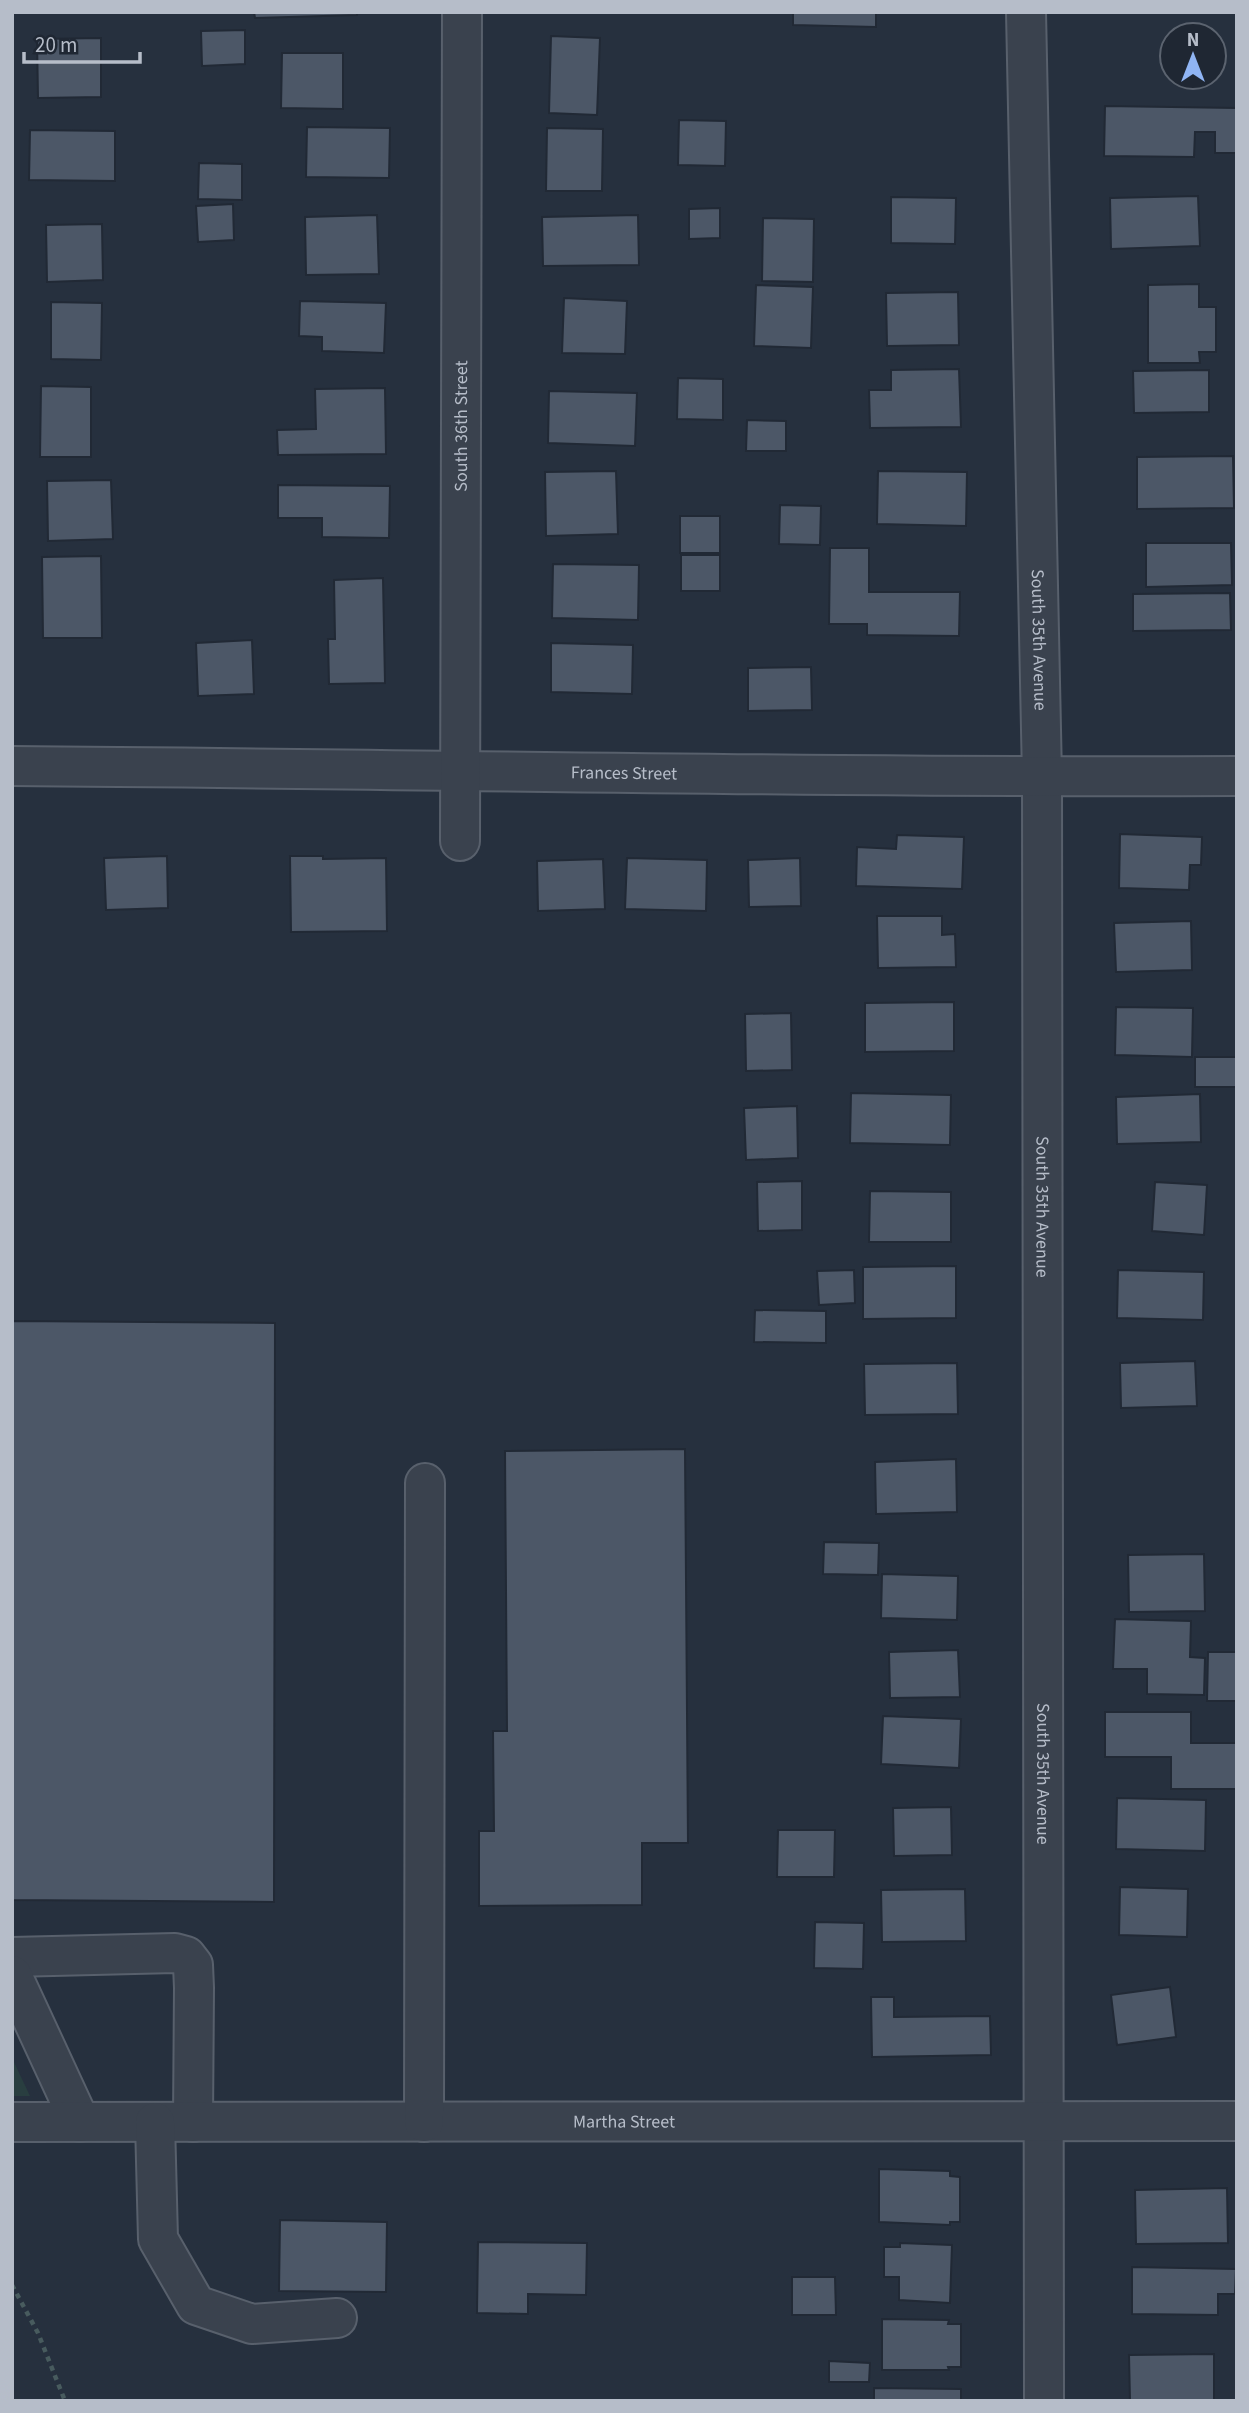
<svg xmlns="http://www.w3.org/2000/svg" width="1249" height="2413" font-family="'Source Sans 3',sans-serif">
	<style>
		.green { fill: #293e40 }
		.building { fill: #4c5767; stroke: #212935; stroke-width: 2 }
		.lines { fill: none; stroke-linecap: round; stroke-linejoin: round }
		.minor-casing { stroke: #58606c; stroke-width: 42 }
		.path { stroke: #485b5e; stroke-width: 4.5; stroke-dasharray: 5 5; stroke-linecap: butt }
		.minor { stroke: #3a424e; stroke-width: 38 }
		.labels { text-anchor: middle; stroke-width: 5; stroke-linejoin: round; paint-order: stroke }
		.street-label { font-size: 18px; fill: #b6bdc9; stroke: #1f2733 }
	</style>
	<rect width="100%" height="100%" fill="#26303e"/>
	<!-- green -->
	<polygon class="green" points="12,2058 30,2096 12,2096"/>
	<!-- building -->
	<g class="building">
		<polygon points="254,12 357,12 357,15 255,18"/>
		<polygon points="793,12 876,12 876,27 793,25"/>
		<polygon points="245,30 245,64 202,66 201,31"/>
		<polygon points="551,36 600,38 597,115 549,113"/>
		<polygon points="101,38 101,97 38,98 37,39"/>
		<polygon points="282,53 343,53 343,109 281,108"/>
		<polygon points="1105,106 1237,108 1237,153 1215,153 1215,132 1195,132 1194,157 1104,156"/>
		<polygon points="679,120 726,121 725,166 678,165"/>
		<polygon points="307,127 390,128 389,178 306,177"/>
		<polygon points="547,128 603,129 602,191 546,191"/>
		<polygon points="30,130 115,131 115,181 29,180"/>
		<polygon points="199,163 242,164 242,200 198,199"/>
		<polygon points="1198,196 1200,246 1111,249 1110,198"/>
		<polygon points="891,197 956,198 955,244 891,243"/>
		<polygon points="233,204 234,240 198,242 196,206"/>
		<polygon points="720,208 720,238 689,239 689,209"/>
		<polygon points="377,215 379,274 306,275 305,217"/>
		<polygon points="638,215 639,265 543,266 542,217"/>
		<polygon points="763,218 814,219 813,282 762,281"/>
		<polygon points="102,224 103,280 47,282 46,225"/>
		<polygon points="1199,284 1199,307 1216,307 1216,352 1199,352 1200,363 1148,363 1148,285"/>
		<polygon points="756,285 813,287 811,348 754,346"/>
		<polygon points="958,292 959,345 887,346 886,293"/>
		<polygon points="564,298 627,301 625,354 562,353"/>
		<polygon points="300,301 386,303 384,353 322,351 322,337 299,336"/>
		<polygon points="51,302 102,303 101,360 51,359"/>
		<polygon points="959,369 961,427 870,428 869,390 891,390 891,370"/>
		<polygon points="1209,370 1209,412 1134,413 1133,371"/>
		<polygon points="678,378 723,379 723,420 677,419"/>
		<polygon points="41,386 91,387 91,457 40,457"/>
		<polygon points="385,388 386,454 278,455 277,430 316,429 315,389"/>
		<polygon points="549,391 637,393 635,446 548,443"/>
		<polygon points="747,420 786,421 786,451 746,451"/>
		<polygon points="1233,456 1234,508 1137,509 1137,457"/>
		<polygon points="616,471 618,534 546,536 545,472"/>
		<polygon points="878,471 967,472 966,526 877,524"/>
		<polygon points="111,480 113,539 48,541 47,481"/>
		<polygon points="278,485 390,486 389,538 322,537 322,518 278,518"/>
		<polygon points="780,505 821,506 820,545 779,544"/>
		<rect x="680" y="516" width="40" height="37"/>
		<polygon points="1146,543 1231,543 1232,585 1146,587"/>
		<polygon points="830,548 869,548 869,592 960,592 959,636 867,635 867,624 829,624"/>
		<rect x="681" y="555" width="39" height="36"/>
		<polygon points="101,556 102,638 43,638 42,557"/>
		<polygon points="553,564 639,565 638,620 552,618"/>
		<polygon points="383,578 385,683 329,684 328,639 335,639 334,580"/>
		<polygon points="1230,593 1231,630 1133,631 1133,594"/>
		<polygon points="252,640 254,694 198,696 196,643"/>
		<polygon points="551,643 633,645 632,694 551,692"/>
		<polygon points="811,667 812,710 748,711 748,668"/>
		<polygon points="1120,834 1202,837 1201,865 1190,865 1189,890 1119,888"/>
		<polygon points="897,835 964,837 962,889 856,886 857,847 896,849"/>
		<polygon points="167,856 168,908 106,910 104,858"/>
		<polygon points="290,856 323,856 323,859 386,858 387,931 291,932"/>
		<polygon points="627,858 707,860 706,911 625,909"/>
		<polygon points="800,858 801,906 749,907 748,860"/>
		<polygon points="603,859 605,909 538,911 537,861"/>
		<polygon points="877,916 942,916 942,935 955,934 956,967 878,968"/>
		<polygon points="1191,921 1192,970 1116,972 1114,923"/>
		<polygon points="954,1002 954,1051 865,1052 865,1003"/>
		<polygon points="1116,1007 1193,1008 1192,1057 1115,1055"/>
		<polygon points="791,1013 792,1070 746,1071 745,1014"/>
		<rect x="1195" y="1057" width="42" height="30"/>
		<polygon points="851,1093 951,1095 950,1145 850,1143"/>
		<polygon points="1200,1094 1201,1142 1117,1144 1116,1097"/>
		<polygon points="797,1106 798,1158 746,1160 744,1108"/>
		<polygon points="802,1181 802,1230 758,1231 757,1182"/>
		<polygon points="1155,1182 1207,1185 1204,1235 1152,1231"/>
		<polygon points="870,1191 951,1192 951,1242 869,1242"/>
		<polygon points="956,1266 956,1318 863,1319 863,1267"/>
		<polygon points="854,1270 855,1303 819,1305 817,1271"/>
		<polygon points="1118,1270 1204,1272 1203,1320 1117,1318"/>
		<polygon points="755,1310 826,1311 826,1343 754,1342"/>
		<polygon points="12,1321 275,1323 274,1902 12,1900"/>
		<polygon points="1195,1361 1197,1406 1121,1408 1120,1363"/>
		<polygon points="957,1363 958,1414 865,1415 864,1364"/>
		<polygon points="685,1449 688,1843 642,1843 642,1905 479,1906 479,1831 494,1831 493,1731 507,1731 505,1451"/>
		<polygon points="956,1459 957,1512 876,1514 875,1462"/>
		<polygon points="824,1542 879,1543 878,1575 823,1574"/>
		<polygon points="1204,1554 1205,1611 1129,1612 1128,1555"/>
		<polygon points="882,1574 958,1576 957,1620 881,1618"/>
		<polygon points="1115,1619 1191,1621 1190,1657 1205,1658 1204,1695 1147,1694 1147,1669 1113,1669"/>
		<polygon points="958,1650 960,1697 890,1698 889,1652"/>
		<polygon points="1208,1652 1237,1652 1237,1701 1207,1701"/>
		<polygon points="1105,1712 1191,1712 1191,1743 1237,1743 1237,1789 1171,1789 1171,1757 1105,1757"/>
		<polygon points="883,1716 961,1719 959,1768 881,1764"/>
		<polygon points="1117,1798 1206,1800 1205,1851 1116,1849"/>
		<polygon points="951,1807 952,1855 894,1856 893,1808"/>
		<polygon points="778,1830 835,1830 834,1877 777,1877"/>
		<polygon points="1120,1887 1188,1889 1187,1937 1119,1935"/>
		<polygon points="965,1889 966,1941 882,1942 881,1890"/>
		<polygon points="815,1922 864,1923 863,1969 814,1968"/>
		<polygon points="1170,1987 1176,2037 1117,2045 1111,1995"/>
		<polygon points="871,1997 894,1997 894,2017 990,2016 991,2055 872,2057"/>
		<polygon points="879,2169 950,2171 950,2176 960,2177 960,2222 950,2222 950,2225 879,2222"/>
		<polygon points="1227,2188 1228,2243 1136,2244 1135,2190"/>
		<polygon points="280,2220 387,2222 386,2292 279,2291"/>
		<polygon points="478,2242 587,2243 586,2295 528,2294 528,2314 477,2313"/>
		<polygon points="900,2243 952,2245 950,2303 899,2300 899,2277 884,2277 884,2247 900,2247"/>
		<polygon points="1132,2267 1236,2269 1235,2294 1218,2294 1218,2315 1132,2314"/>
		<polygon points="792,2277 835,2277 836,2315 792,2315"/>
		<polygon points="882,2319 949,2320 948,2324 961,2324 961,2367 948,2367 949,2370 882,2370"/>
		<polygon points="1214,2354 1214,2401 1130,2401 1129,2355"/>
		<polygon points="829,2361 870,2363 869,2382 829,2382"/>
		<polygon points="874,2388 961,2389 961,2401 874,2401"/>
	</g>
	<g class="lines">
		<defs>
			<g id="minor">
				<path id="s1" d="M 1026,12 L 1042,777 L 1044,2401"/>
				<path id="s2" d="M 12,766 C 420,769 829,778 1237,776"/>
				<path id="s3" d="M 460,841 L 462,12"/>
				<polyline points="12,1957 175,1953 186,1956 193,1965 194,1988 193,2122"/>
				<polyline points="12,1975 80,2122"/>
				<path id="s4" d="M 12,2122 L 1237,2121"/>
				<polyline points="155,2122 158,2239 196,2305 252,2324 337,2318"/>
				<polyline points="424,2122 425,1483"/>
			</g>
		</defs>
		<!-- minor casing -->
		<use href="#minor" class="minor-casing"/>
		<!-- path -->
		<polyline class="path" points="12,2285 38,2333 65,2401"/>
		<!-- minor -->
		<use href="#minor" class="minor"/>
	</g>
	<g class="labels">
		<!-- street labels -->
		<g class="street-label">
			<text dy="6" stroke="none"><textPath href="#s3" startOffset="415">South 36th Street</textPath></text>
			<text dy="6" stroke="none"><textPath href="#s1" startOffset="628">South 35th Avenue</textPath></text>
			<text dy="6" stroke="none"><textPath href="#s2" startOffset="612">Frances Street</textPath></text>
			<text dy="6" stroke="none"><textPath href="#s1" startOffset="1195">South 35th Avenue</textPath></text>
			<text dy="6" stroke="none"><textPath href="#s1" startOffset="1762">South 35th Avenue</textPath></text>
			<text dy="6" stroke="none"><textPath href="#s4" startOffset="612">Martha Street</textPath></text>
		</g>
	</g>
	<!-- border -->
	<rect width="1249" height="2413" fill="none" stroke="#b6bdc9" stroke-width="28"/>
	<!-- north arrow -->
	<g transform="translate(1193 56)"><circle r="33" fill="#1f2733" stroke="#5b636f" stroke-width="2"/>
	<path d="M0-5L12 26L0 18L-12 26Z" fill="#90b5f4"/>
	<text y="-10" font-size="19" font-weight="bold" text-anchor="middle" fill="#b6bdc9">N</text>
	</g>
	<!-- scale -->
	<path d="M24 52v10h116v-10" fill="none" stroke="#b6bdc9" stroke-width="3.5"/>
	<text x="35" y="52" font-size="21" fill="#b6bdc9" stroke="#1f2733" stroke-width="5" paint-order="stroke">20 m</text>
</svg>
